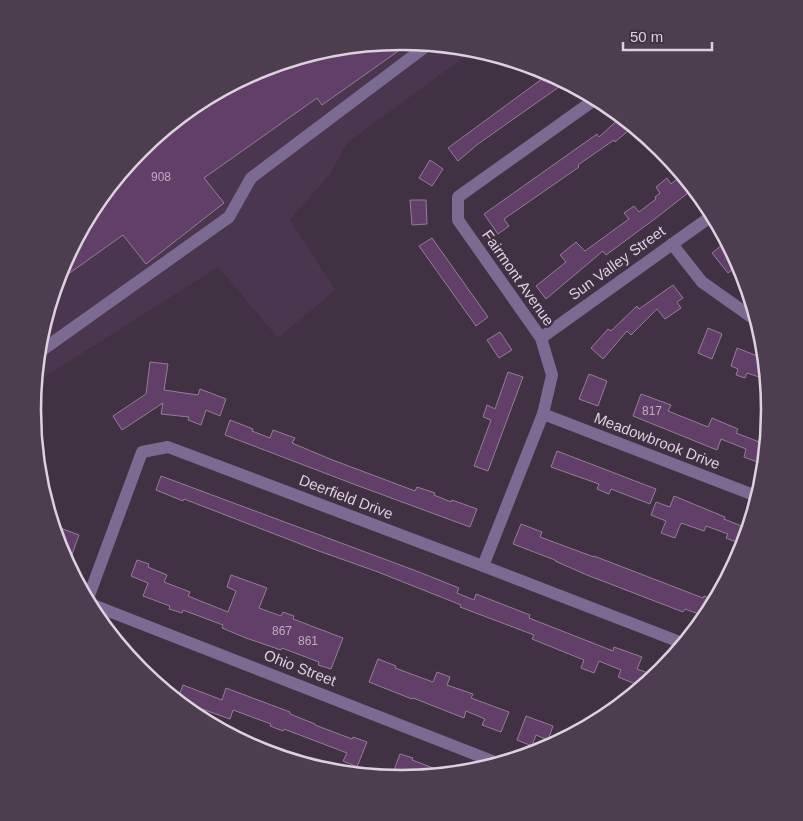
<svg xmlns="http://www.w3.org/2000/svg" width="803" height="821" font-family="Arial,sans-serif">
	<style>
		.built { fill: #4a364e }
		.building { fill: #623f68; stroke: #927f95 }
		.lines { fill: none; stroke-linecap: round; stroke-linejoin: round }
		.minor { stroke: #7b6a91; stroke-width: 12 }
		.labels { text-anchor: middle; stroke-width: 5; stroke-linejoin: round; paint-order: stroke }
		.number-label { font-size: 12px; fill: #beadc0 }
		.street-label { font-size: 15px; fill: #dcd2de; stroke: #403143 }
		.rim { fill: none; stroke: #dcd2de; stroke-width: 2.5 }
	</style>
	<rect width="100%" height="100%" fill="#403143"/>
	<!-- built -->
	<polygon class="built" points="402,42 475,49 347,143 330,174 290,220 335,290 278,338 218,267 35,383 40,338 61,269 95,205 141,149 197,104 261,69 330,49"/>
	<!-- building -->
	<g class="building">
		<polygon points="402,42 411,42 322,105 317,98 204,178 224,203 146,264 123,235 57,282 61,269 75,242 88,233 83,227 95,205 141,149 197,104 261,69 315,53 330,49"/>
		<polygon points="550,73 566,82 478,144 458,161 448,148"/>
		<polygon points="622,116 634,126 615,142 614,140 578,165 579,167 504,219 509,226 498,234 484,214 597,134 599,137"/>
		<polygon points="430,160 443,169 432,186 419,178"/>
		<polygon points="667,178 671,184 677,179 688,193 656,218 606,255 603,251 546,299 536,286 566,262 560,255 576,242 585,251 629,219 624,213 634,206 639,212 656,199 655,197 660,193 656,187"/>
		<polygon points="410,200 426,200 427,224 412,225"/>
		<polygon points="432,238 488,317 476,326 419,246"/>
		<polygon points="727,241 736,257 732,260 737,266 728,273 712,253"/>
		<polygon points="673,285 683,298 677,302 681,308 665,319 657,309 631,335 627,331 603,359 591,348 608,329 611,331 637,306 639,309"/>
		<polygon points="708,328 722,334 712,359 698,353"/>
		<polygon points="500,332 512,350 499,358 487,340"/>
		<polygon points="737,348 765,359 768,380 747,373 745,378 736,375 738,369 731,366"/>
		<polygon points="150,362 168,364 164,390 198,395 200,389 226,399 220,416 206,410 201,425 188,420 189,417 161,414 163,403 122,430 113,416 146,394"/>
		<polygon points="508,372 523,377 488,471 474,466 491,420 483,417 487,405 495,409"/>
		<polygon points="589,374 607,381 598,406 579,399"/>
		<polygon points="641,394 671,405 668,411 708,427 712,418 738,429 736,433 767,445 765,465 744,457 746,449 721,439 717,450 633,416"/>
		<polygon points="230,420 253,429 252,431 270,438 273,430 295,438 292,443 330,459 415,491 417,487 435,493 434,495 451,502 452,500 477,509 470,527 356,485 225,435"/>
		<polygon points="557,451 656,489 650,504 611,489 609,494 597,489 599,484 551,467"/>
		<polygon points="161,476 419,572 459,588 457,593 474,600 476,594 530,615 529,618 613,651 614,647 642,657 637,669 657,676 643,687 618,677 621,670 599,661 594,673 581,668 584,660 532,639 534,635 460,607 461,605 378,572 316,550 184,499 183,501 156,490"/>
		<polygon points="674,496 725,517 724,519 749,529 744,545 726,538 728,534 706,526 704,531 681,523 675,538 661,533 666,521 651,515 656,502 670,507"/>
		<polygon points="521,524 542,532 540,537 594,557 594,556 703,598 704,596 716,601 707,617 685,609 683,612 587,575 555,561 555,560 513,544"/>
		<polygon points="52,525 79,535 70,560 64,558 60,551"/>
		<polygon points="137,560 149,564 148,567 167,575 164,582 190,592 188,596 228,612 236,591 227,587 231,575 267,588 259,608 281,616 283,612 294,616 293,619 343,638 331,669 318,665 319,662 282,648 281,650 246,638 222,628 223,625 183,610 182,613 169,609 170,606 143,596 148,583 131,576"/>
		<polygon points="378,659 396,666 395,668 433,682 437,672 450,677 447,685 473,694 471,698 509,712 501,732 482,725 485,719 466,711 464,718 413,698 412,699 369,682"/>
		<polygon points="183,685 222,700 226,688 290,712 290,714 315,724 315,725 352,739 353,737 367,742 357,767 343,761 347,753 284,729 283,731 270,726 271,724 233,710 230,719 202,709 201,712 181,705 177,701"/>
		<polygon points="526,716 553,726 548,740 536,735 532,746 517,740"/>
		<polygon points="400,754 413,758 412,760 452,775 401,780 391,778"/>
	</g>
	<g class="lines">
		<!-- minor -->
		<g class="minor">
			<polyline points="672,244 702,282 750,316 758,319"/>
			<polyline points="541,338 713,215"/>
			<polyline points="38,353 229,217 251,178 429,44"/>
			<polyline points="543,414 759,497"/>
			<polyline points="483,566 543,414 552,375 541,338 458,220 458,197 597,98"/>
			<polyline points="87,601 142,452 168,447 483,566 685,644"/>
			<polyline points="88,603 500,764"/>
		</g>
	</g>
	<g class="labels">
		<!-- number labels -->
		<g class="number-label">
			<text x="161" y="181">908</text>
			<text x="652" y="415">817</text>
			<text x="282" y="635">867</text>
			<text x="308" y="645">861</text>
		</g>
		<!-- street labels -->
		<g class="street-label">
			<text transform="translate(617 263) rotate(-36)" y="5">Sun Valley Street</text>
			<text transform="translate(518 278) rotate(55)" y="5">Fairmont Avenue</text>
			<text transform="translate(657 441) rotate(21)" y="5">Meadowbrook Drive</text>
			<text transform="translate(346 497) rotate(21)" y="5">Deerfield Drive</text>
			<text transform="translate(300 668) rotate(21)" y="5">Ohio Street</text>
		</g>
	</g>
	<!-- crop -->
	<path d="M0 0H803V821H0ZM41 410a360 360 0 1 1 720 0a360 360 0 1 1-720 0Z" fill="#4c3e4f" fill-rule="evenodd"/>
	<path class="rim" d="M41 410a360 360 0 1 1 720 0a360 360 0 1 1-720 0Z"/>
	<!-- scale -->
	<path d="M623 42v8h89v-8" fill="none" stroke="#dcd2de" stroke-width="2.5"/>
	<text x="630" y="42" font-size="15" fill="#dcd2de" stroke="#403143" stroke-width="4" paint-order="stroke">50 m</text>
</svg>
